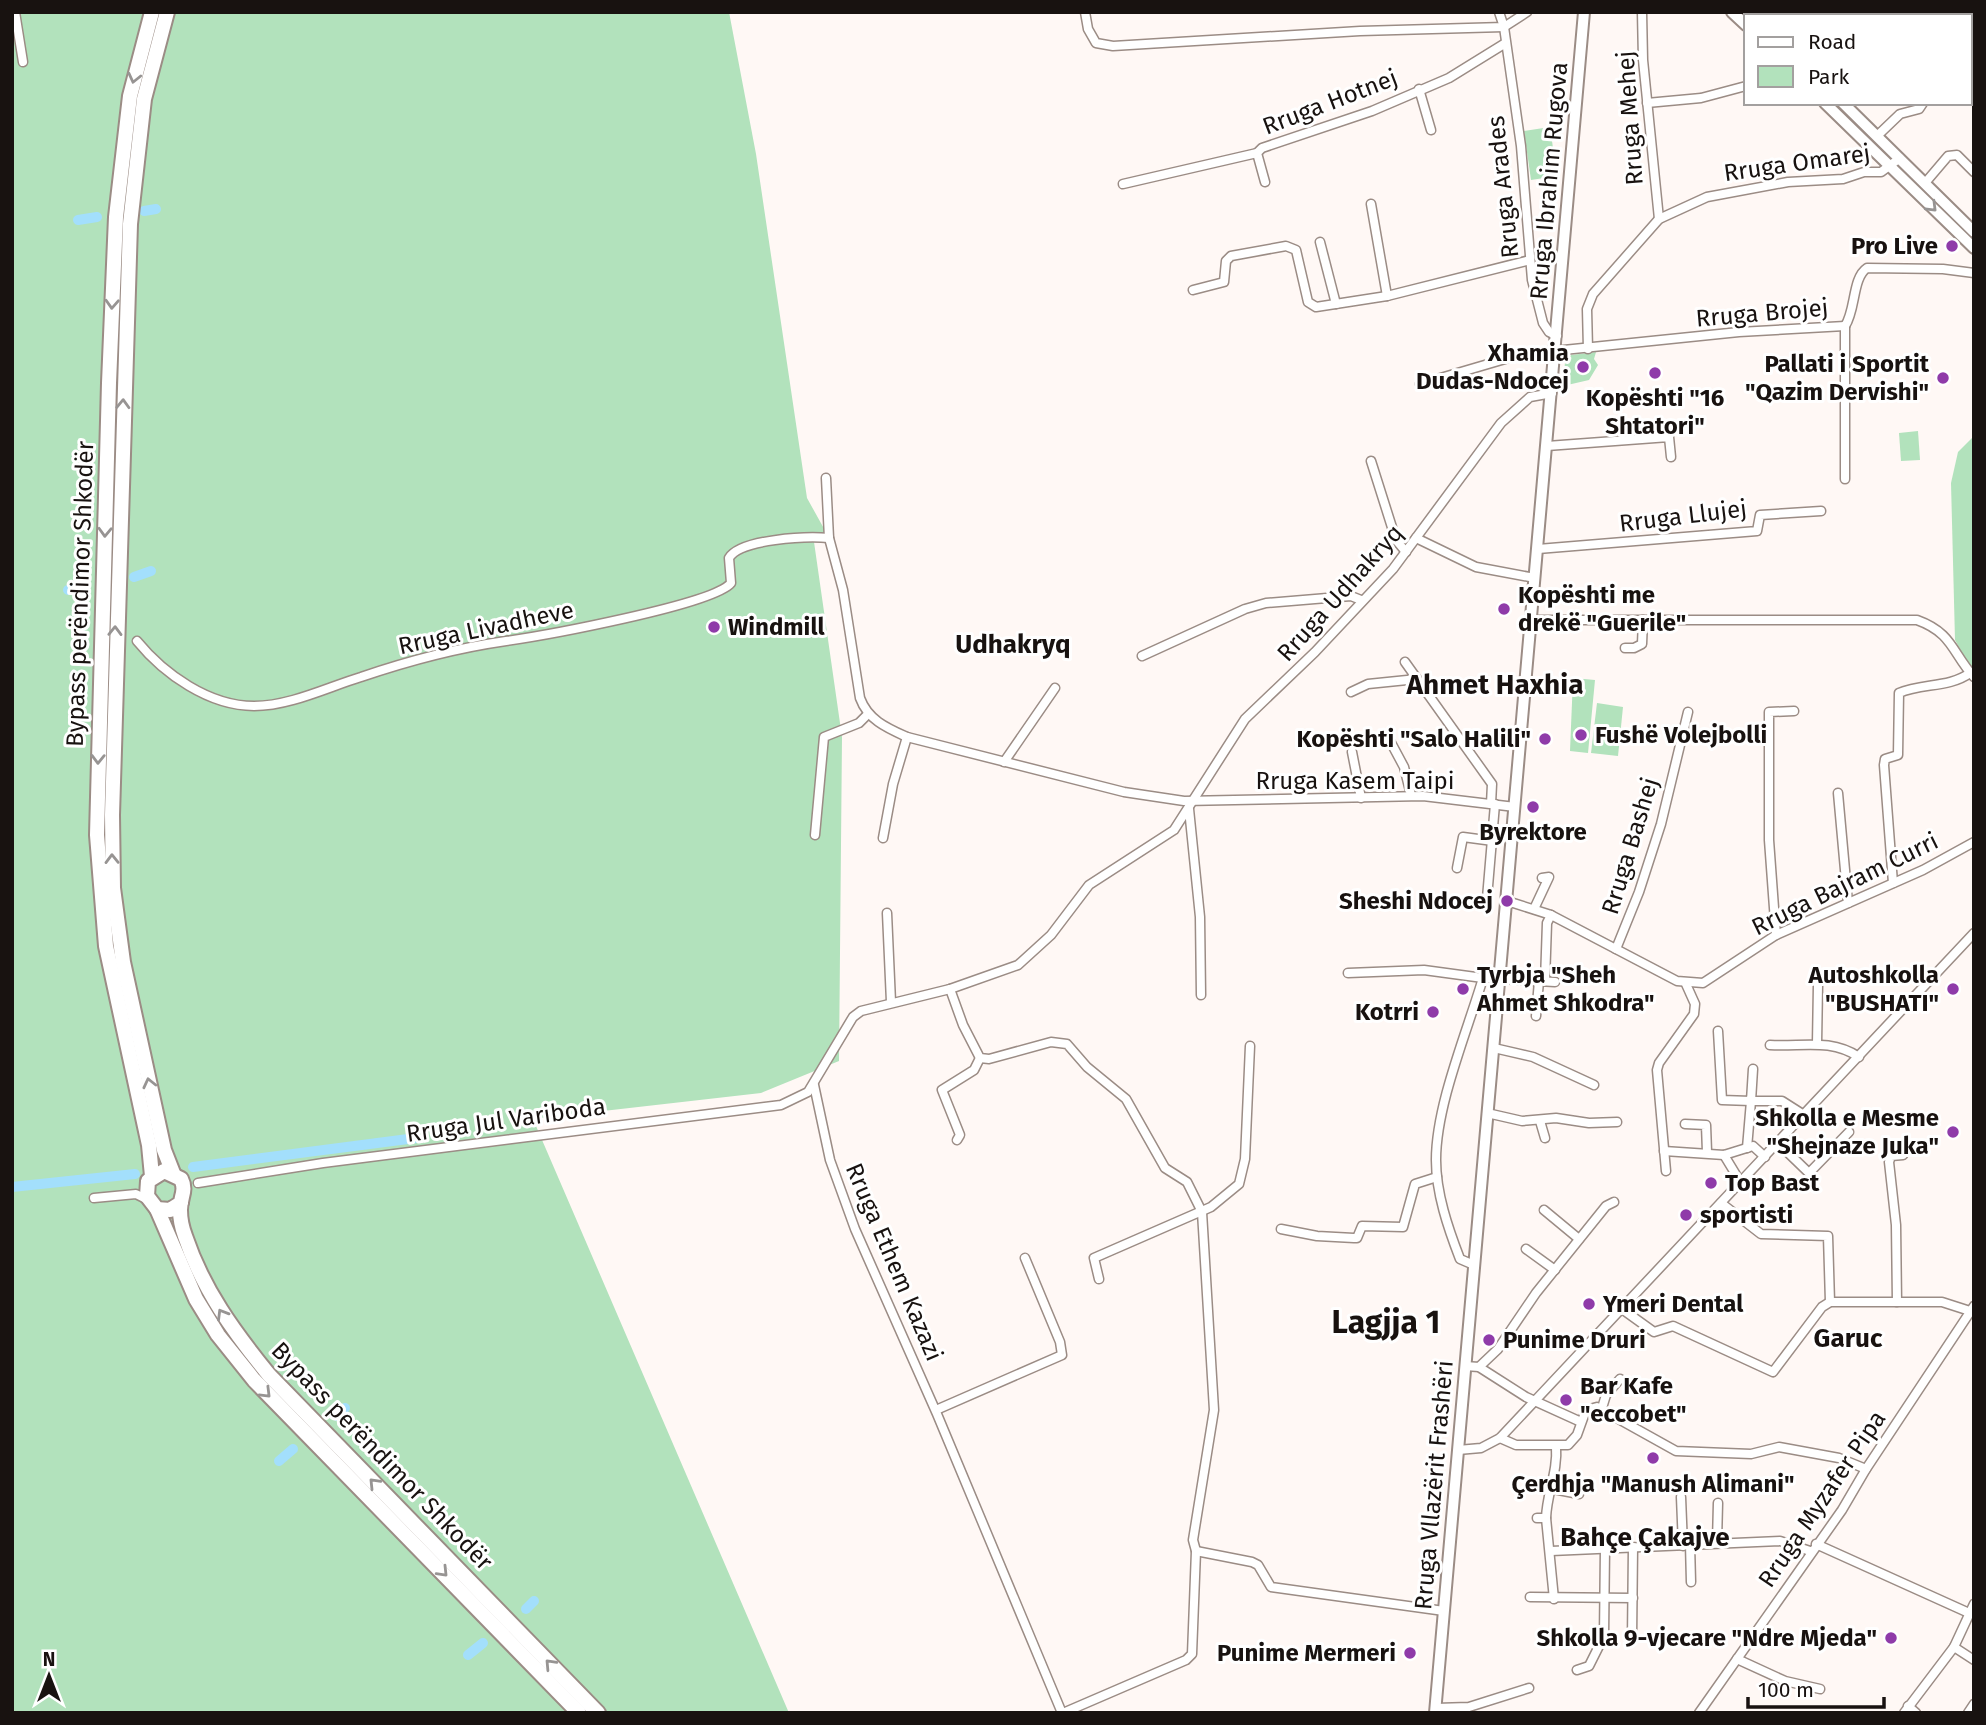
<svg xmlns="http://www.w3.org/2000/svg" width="1986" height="1725" font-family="'Fira Sans',sans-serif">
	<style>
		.green { fill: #b2e2bc }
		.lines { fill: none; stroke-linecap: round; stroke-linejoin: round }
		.canal { stroke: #a3dffc; stroke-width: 10 }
		.street-casing { stroke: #9b8c85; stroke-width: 11 }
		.secondary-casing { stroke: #9b8c85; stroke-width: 14 }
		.highway-casing { stroke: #9b8c85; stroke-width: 18 }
		.street { stroke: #fff; stroke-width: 8 }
		.secondary { stroke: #fff; stroke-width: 10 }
		.highway { stroke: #fff; stroke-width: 14 }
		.oneway { stroke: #979493 }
		.poi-dot { fill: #8f3ba9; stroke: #fff; stroke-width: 2.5 }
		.labels { text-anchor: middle; stroke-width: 6; stroke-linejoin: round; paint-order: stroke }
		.street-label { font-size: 24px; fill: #181210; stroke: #fff }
		.poi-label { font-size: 24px; font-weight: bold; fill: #181210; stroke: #fff; text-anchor: end }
		.neighbourhood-label { font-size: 26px; font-weight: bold; fill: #181210; stroke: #fff }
		.quarter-label { font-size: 28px; font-weight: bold; fill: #181210; stroke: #fff }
		.district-label { font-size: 32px; font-weight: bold; fill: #181210; stroke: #fff }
	</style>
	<rect width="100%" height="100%" fill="#fff8f5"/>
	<!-- green -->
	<g class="green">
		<polygon points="12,12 729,12 756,154 807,498 827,534 813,535 842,737 839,1061 761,1093 533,1119 789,1713 12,1713"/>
		<polygon points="1550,127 1557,176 1531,180 1524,131"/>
		<polygon points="1596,352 1594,359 1598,365 1589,380 1563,386 1565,362 1571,355"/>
		<polygon points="1918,431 1920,460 1901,461 1899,433"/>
		<polygon points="1974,436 1974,674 1955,640 1951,483 1958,452"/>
		<polygon points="1573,678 1595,680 1588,753 1570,751"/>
		<polygon points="1597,703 1623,707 1618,756 1591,753"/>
	</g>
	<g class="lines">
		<!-- canal -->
		<g class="canal">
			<polyline points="144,211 156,209"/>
			<polyline points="78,220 97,217"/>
			<polyline points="134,577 151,571"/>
			<polyline points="68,590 86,585"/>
			<polyline points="193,1167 416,1138"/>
			<polyline points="12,1187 135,1174"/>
			<polyline points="337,1416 345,1408"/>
			<polyline points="279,1461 293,1449"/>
			<polyline points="526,1609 534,1601"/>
			<polyline points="468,1655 483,1643"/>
		</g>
		<defs>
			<g id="street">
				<polyline points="15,12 23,62"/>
				<polyline points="1085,12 1088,29 1096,43 1113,46 1360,31 1504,27 1527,12"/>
				<polyline points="1499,12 1504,27 1521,146 1532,280 1543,323 1549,332 1557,336"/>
				<polyline points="1642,12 1643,60 1659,219"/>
				<polyline points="1970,49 1974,47"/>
				<polyline points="1419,89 1431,130"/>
				<polyline points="1647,103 1701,98 1746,86"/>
				<polyline points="1877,136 1900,114 1919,109 1923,103"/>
				<polyline points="1265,182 1257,153 1262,148 1372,111 1449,78 1504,44"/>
				<polyline points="1925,183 1948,156 1957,155 1974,172"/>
				<polyline points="1123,184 1257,153"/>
				<polyline points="1371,204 1387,296"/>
				<polyline points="1320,242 1336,304"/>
				<polyline points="1193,290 1224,282 1226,261 1231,256 1286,246 1296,250 1308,302 1316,307 1387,296 1530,260"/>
				<path d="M 1845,326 C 1856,310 1852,278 1867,268 L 1943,269 L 1974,273"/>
				<polyline points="1845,326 1845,479"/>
				<polyline points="1588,349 1587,309 1593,294 1659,219 1707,197 1788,182 1843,179 1864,172 1881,172 1900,158"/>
				<polyline points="1420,384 1512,357 1544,352 1739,332 1845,326"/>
				<polyline points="1547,446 1669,437 1671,457"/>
				<polyline points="1371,461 1396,540 1406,552"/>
				<path d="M 826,478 L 829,538 L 843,590 L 860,698 C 868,720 887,728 907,737 L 1124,792 L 1184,801 L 1423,796 L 1515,807"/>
				<polyline points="1416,538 1476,567 1535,578"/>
				<polyline points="1538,549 1757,531 1760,515 1821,511"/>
				<path d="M 1532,620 L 1917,620 C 1953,633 1952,653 1974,677"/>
				<path d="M 137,641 C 164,674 209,706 254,706 C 290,706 328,687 361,677 C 408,661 457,648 506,641 C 541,636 713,605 731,583 L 729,558 C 740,539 807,536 829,538"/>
				<polyline points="1625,648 1634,648 1642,644 1643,620"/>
				<polyline points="1142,656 1245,609 1266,603 1351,596 1361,600"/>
				<polyline points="1405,662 1492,784 1491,804"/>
				<polyline points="1351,692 1368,684 1417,679"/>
				<polyline points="1389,739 1404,767 1411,795"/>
				<polyline points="1352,752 1361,798"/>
				<polyline points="1004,762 1055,688"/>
				<polyline points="1838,793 1848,903"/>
				<polyline points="1189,809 1200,917 1201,995"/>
				<polyline points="815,835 824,737 859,723 868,714"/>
				<polyline points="883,838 893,784 907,737"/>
				<polyline points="1457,868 1463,837 1493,841"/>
				<path d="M 1893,883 L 1884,765 L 1885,759 L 1898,755 L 1899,693 C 1922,683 1949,688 1970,673"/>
				<polyline points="1487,898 1495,804"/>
				<polyline points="1507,901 1551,915 1677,981 1703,983 1776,935 1923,870 1974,842"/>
				<polyline points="1534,909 1549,877 1542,878"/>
				<polyline points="887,913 891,1002"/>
				<polyline points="1776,935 1769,840 1769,712 1794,711"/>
				<polyline points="1616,949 1639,892 1661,824 1688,712"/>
				<polyline points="1348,973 1424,970 1483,978 1555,982"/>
				<polyline points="1545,981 1547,923 1551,915"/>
				<polyline points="950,989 963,1025 980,1058 989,1059 1051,1042 1067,1044 1087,1067 1126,1099 1165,1168 1187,1182 1202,1212 1214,1410 1193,1540 1196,1551 1192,1654 1186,1660 1063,1713"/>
				<polyline points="1536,1016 1539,981"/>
				<polyline points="1718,1031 1722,1100 1751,1101 1753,1069"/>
				<polyline points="1817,1044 1818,985"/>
				<path d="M 1770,1045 C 1802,1047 1830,1038 1859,1057"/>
				<polyline points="1494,1048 1533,1057 1594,1085"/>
				<polyline points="814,1085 830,1160 855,1229 937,1414 1062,1713"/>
				<polyline points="1487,1113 1522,1121 1556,1118 1589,1123 1617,1122"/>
				<polyline points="1540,1121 1545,1138"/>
				<polyline points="1685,1124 1706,1125 1707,1152"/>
				<polyline points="957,1140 960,1135 942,1090 974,1070 980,1058"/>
				<polyline points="1778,1143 1809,1173 1849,1132"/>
				<polyline points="1747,1148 1751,1101 1782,1101 1804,1115"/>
				<polyline points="1664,1151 1724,1155 1753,1146 1765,1157"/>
				<polyline points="1724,1155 1741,1183"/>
				<polyline points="1666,1171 1657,1070 1659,1063 1694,1014 1695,1004 1686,984"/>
				<polyline points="198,1183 323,1163 781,1105 808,1092 853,1017 861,1011 950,989 1018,965 1051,935 1089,885 1174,830 1245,719 1315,652 1393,569 1501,423 1530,397 1552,393"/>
				<polyline points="94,1198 136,1194 148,1200"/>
				<polyline points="1721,1203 1761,1234 1828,1236 1830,1302"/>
				<polyline points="1544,1210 1579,1239"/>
				<polyline points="1281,1229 1317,1236 1354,1238 1357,1238 1362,1226 1403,1227 1415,1184 1437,1177"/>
				<polyline points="1526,1249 1555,1270"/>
				<path d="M 1474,1265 L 1460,1259 C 1448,1228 1436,1193 1436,1160 C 1436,1105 1467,1032 1483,978"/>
				<polyline points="1099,1279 1094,1258 1211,1207 1239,1184 1245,1159 1250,1046"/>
				<polyline points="1897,1302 1896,1225 1889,1162 1891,1156 1903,1155 1909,1146"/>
				<polyline points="1622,1309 1654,1332 1673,1326 1773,1372 1822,1307 1830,1302 1942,1302 1970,1311"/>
				<polyline points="1465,1366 1479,1367 1526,1397 1581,1422"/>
				<polyline points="1479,1367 1498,1349 1536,1293 1606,1206 1614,1202"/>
				<polyline points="1602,1408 1606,1395 1620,1379"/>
				<polyline points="936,1410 1062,1355 1060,1342 1025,1258"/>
				<polyline points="1500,1438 1516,1445 1568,1445 1577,1435 1586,1410 1597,1407 1676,1451 1751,1454 1779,1447 1839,1458 1866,1469"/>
				<polyline points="1458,1450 1481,1448 1500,1438 1974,933"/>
				<polyline points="1548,1488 1579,1494"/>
				<polyline points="1681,1497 1683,1546"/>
				<polyline points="1537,1518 1546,1518 1554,1599"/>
				<path d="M 1546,1518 C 1547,1492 1558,1472 1556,1446"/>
				<polyline points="1717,1542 1718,1503"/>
				<polyline points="1690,1544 1691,1582"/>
				<polyline points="1816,1544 1969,1613"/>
				<polyline points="1196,1551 1252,1562 1258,1565 1271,1587 1444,1611"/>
				<polyline points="1551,1551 1780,1541 1810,1551"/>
				<polyline points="1530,1597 1633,1598"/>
				<polyline points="1632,1639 1633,1547"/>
				<polyline points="1954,1647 1974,1660"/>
				<polyline points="1737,1659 1785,1681 1820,1689"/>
				<polyline points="1577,1670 1589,1666 1604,1636 1605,1548"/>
				<polyline points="1908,1706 1916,1713"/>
				<polyline points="1436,1708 1469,1707 1529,1688"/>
				<polyline points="1699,1713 1842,1510 1866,1469 1974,1306"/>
				<polyline points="1904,1713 1954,1647 1974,1604"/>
				<polyline points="1968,1713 1974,1704"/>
			</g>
			<g id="secondary">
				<polyline points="1732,12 1746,25"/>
				<polyline points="1750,12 1753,16"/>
				<polyline points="1825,103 1974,248"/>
				<polyline points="1843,103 1974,232"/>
				<polyline points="1435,1713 1584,12"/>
			</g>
			<g id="highway">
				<polyline points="167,12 144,99 130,224 112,815 113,888 123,962 164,1150 173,1173"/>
				<polyline points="152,1176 149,1145 106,946 97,835 109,383 116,217 130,96 152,12"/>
				<path d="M 181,1203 L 170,1210 L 157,1209 L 147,1196 L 148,1181 L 164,1171 L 181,1179 C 187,1191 180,1197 180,1210 C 180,1219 182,1228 185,1236 C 203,1290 234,1332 269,1375 L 598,1713"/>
				<polyline points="157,1209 196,1299 218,1335 254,1380 579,1713"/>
			</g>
		</defs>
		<!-- street casing -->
		<use href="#street" class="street-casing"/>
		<!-- secondary casing -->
		<use href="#secondary" class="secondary-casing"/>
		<!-- highway casing -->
		<use href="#highway" class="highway-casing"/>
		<!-- street -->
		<use href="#street" class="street"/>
		<!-- secondary -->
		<use href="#secondary" class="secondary"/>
		<!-- highway -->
		<use href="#highway" class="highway"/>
	</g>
	<!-- one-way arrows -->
	<defs><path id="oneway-chevron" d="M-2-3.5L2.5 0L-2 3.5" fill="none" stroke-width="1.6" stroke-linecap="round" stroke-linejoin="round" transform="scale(1.75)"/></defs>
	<g class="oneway">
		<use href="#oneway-chevron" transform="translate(134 78) rotate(103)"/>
		<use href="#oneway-chevron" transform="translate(1932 207) rotate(45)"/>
		<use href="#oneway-chevron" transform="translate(112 304) rotate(93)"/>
		<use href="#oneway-chevron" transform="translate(123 404) rotate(-88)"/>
		<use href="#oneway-chevron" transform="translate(105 532) rotate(92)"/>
		<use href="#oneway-chevron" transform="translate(115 631) rotate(-89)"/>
		<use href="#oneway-chevron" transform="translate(98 759) rotate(91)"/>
		<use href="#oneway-chevron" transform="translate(112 859) rotate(-91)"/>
		<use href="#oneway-chevron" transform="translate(149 1083) rotate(-103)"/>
		<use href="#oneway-chevron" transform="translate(222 1314) rotate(-121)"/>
		<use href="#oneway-chevron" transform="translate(266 1393) rotate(45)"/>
		<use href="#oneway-chevron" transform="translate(374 1483) rotate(-134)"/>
		<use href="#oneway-chevron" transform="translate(443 1572) rotate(46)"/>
		<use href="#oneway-chevron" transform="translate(550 1664) rotate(-133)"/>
	</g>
	<!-- markers -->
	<g class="poi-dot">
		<circle cx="1952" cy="246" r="7"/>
		<circle cx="1583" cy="367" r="7"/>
		<circle cx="1655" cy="373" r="7"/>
		<circle cx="1943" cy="378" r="7"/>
		<circle cx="1504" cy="609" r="7"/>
		<circle cx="714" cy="627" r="7"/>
		<circle cx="1581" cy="735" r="7"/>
		<circle cx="1545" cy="739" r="7"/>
		<circle cx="1533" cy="807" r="7"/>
		<circle cx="1507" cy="901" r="7"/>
		<circle cx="1463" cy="989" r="7"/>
		<circle cx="1953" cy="989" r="7"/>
		<circle cx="1433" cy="1012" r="7"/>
		<circle cx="1953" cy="1132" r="7"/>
		<circle cx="1711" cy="1183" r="7"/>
		<circle cx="1686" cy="1215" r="7"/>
		<circle cx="1589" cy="1304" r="7"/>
		<circle cx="1489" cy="1340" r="7"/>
		<circle cx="1566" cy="1400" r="7"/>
		<circle cx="1653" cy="1458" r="7"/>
		<circle cx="1891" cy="1638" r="7"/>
		<circle cx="1410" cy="1653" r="7"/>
	</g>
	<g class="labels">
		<!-- street labels -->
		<g class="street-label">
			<text transform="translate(1330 102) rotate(-21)" y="8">Rruga Hotnej</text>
			<text transform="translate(1630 118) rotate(-94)" y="8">Rruga Mehej</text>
			<text transform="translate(1797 163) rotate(-8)" y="8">Rruga Omarej</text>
			<text transform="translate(1549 181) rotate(-85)" y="8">Rruga Ibrahim Rugova</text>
			<text transform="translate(1503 187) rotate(-96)" y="8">Rruga Arades</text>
			<text transform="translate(1762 313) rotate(-5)" y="8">Rruga Brojej</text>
			<text transform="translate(1683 516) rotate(-7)" y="8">Rruga Llujej</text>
			<text transform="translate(1340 593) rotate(-48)" y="8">Rruga Udhakryq</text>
			<text transform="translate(80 594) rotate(-88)" y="8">Bypass perëndimor Shkodër</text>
			<text transform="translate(486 628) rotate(-12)" y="8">Rruga Livadheve</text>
			<text x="1355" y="789">Rruga Kasem Taipi</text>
			<text transform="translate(1630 846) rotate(-73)" y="8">Rruga Bashej</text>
			<text transform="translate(1845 884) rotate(-26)" y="8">Rruga Bajram Curri</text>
			<text transform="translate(506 1120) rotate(-8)" y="8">Rruga Jul Variboda</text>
			<text transform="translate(894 1262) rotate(67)" y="8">Rruga Ethem Kazazi</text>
			<text transform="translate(382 1456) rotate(46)" y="8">Bypass perëndimor Shkodër</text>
			<text transform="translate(1434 1485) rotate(-85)" y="8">Rruga Vllazërit Frashëri</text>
			<text transform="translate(1822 1499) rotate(-56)" y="8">Rruga Myzafer Pipa</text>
		</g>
		<!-- poi labels -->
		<g class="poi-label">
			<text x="1938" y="254">Pro Live</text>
			<text x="1569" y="361">Xhamia<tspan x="1569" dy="28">Dudas-Ndocej</tspan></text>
			<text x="1929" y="372">Pallati i Sportit<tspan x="1929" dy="28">"Qazim Dervishi"</tspan></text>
			<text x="1655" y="406" text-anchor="middle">Kopështi "16<tspan x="1655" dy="28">Shtatori"</tspan></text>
			<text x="1518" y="603" text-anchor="start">Kopështi me<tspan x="1518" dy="28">drekë "Guerile"</tspan></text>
			<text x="728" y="635" text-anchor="start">Windmill</text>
			<text x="1595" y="743" text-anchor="start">Fushë Volejbolli</text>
			<text x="1531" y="747">Kopështi "Salo Halili"</text>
			<text x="1533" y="840" text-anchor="middle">Byrektore</text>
			<text x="1493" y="909">Sheshi Ndocej</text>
			<text x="1477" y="983" text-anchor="start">Tyrbja "Sheh<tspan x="1477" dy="28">Ahmet Shkodra"</tspan></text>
			<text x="1939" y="983">Autoshkolla<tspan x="1939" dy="28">"BUSHATI"</tspan></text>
			<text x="1419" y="1020">Kotrri</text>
			<text x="1939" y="1126">Shkolla e Mesme<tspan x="1939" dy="28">"Shejnaze Juka"</tspan></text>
			<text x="1725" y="1191" text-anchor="start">Top Bast</text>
			<text x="1700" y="1223" text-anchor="start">sportisti</text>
			<text x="1603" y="1312" text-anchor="start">Ymeri Dental</text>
			<text x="1503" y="1348" text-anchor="start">Punime Druri</text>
			<text x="1580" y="1394" text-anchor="start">Bar Kafe<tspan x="1580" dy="28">"eccobet"</tspan></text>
			<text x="1653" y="1492" text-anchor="middle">Çerdhja "Manush Alimani"</text>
			<text x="1877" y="1646">Shkolla 9-vjecare "Ndre Mjeda"</text>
			<text x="1396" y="1661">Punime Mermeri</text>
		</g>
		<!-- neighbourhood labels -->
		<g class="neighbourhood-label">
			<text x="1013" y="653">Udhakryq</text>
			<text x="1848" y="1347">Garuc</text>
			<text x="1645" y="1546">Bahçe Çakajve</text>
		</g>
		<!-- quarter labels -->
		<g class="quarter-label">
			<text x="1495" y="694">Ahmet Haxhia</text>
		</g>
		<!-- district labels -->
		<g class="district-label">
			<text x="1386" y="1333">Lagjja 1</text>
		</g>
	</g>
	<!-- border -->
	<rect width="1986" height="1725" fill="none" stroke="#181210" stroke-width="28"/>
	<!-- legend -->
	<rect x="1744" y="14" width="228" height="91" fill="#ffffff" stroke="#a3a09f" stroke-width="2"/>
	<rect x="1758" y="37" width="35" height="10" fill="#ffffff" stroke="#a3a09f" stroke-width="2"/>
	<text x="1808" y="49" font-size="21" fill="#181210">Road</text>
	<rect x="1758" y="66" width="35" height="21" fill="#b2e2bc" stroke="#a3a09f" stroke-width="2"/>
	<text x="1808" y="84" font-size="21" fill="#181210">Park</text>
	<!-- north arrow -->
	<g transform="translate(49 1676)" stroke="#ffffff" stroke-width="5" paint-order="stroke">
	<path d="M0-5L12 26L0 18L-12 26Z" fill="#181210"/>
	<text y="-10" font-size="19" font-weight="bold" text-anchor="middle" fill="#181210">N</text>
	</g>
	<!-- scale -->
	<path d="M1748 1697v10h136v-10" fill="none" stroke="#181210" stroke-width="3.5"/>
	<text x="1758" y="1697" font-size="21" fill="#181210" stroke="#ffffff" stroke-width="5" paint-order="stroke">100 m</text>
</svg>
